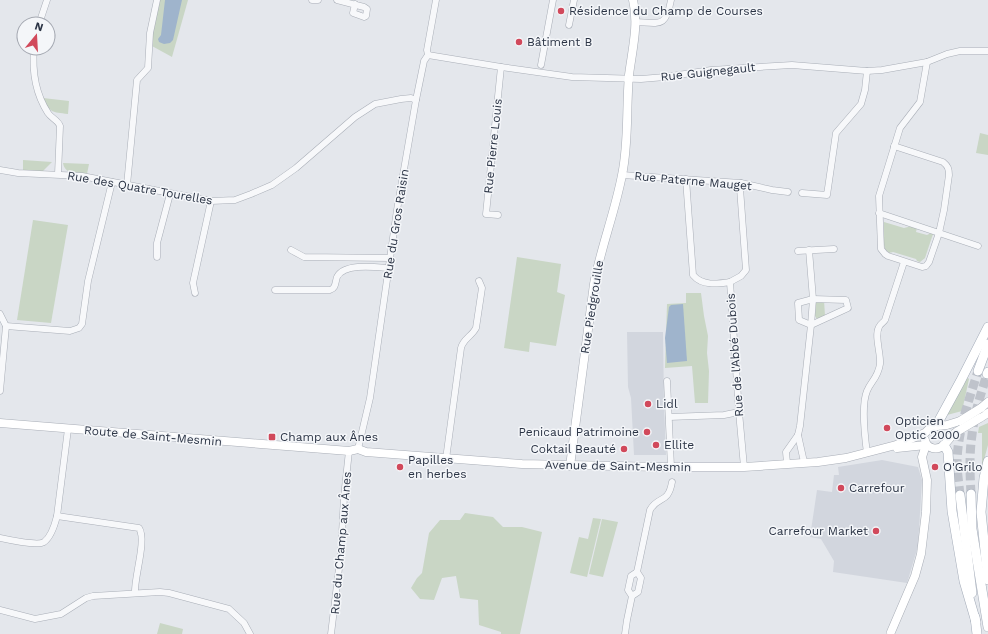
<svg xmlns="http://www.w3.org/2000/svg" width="988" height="634" font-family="'Work Sans',sans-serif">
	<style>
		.built { fill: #d2d6de }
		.green { fill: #c9d6c5 }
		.water { fill: #9fb4cc }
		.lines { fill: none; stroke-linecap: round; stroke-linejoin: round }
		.primary-tunnel { stroke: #bfc3cb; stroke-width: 9; stroke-dasharray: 9 4.5; stroke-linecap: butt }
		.street-casing { stroke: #a9aeb7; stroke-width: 7 }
		.secondary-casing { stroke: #a9aeb7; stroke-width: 9 }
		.primary-casing { stroke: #a3abb8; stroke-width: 10 }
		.street { stroke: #f7f8fa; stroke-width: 6 }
		.secondary { stroke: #fff; stroke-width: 8 }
		.primary { stroke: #fff; stroke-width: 9 }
		.secondary-bridge-casing { stroke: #a9aeb7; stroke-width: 9; stroke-linecap: butt }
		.secondary-bridge { stroke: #fff; stroke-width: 8 }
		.poi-dot { fill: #d1495b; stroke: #f4f6f9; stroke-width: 1.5 }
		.labels { text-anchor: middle; stroke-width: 3; stroke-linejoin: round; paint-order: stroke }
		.poi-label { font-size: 12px; fill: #2b3445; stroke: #f4f6f9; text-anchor: start }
		.street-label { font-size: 12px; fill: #2b3445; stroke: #f4f6f9 }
	</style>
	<rect width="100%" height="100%" fill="#e4e7ec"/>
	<!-- built -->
	<g class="built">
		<polygon points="627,332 663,332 664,406 666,455 634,455 631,398 628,387"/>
		<polygon points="882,460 918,467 922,480 918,546 907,583 833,572 834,561 821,539 810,537 817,490 832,492 834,475 839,475 838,467"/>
	</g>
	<!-- green -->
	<g class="green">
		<polygon points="160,0 188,0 172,57 152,46 153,31"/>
		<path d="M 43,98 L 69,101 L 68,114 C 52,112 50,113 43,98 Z"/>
		<polygon points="980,133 988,135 988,155 976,153"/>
		<polygon points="23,160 52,162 42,172 23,170"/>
		<path d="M 63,163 L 89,164 L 87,174 C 78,174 65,175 63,163 Z"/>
		<polygon points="33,220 68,225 51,323 17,320"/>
		<polygon points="884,222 904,228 912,226 917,228 916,232 927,235 931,233 933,234 925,258 920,262 917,261 916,259 893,252 889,253 885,249 884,245"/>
		<polygon points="517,257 561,264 557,292 565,295 556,346 530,342 529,352 504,348"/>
		<polygon points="686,293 701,293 704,316 708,336 707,353 709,371 708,403 695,403 692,366 665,368 667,304 686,303"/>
		<polygon points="824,300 825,316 817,319 815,316 816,301"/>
		<polygon points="968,378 969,379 962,411 947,415 947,413 964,381"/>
		<polygon points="988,423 988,445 982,467 982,433 978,433 979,427"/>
		<polygon points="465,513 493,517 503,527 522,527 542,532 520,634 501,634 501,632 479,625 478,600 460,598 456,576 442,578 434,600 420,599 411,588 417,578 422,573 429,533 440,520 460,520"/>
		<polygon points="593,518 601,519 587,577 570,573 579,537 588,539"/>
		<polygon points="602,519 618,522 603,577 589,574"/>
		<polygon points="160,623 183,629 182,634 157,634"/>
	</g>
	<!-- water -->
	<g class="water">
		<polygon points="165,0 182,0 173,40 170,43 164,44 159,42 158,39 161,35"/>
		<polygon points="683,304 687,361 667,363 665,338 669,307 671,305"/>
	</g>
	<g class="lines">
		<!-- primary-tunnel -->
		<g class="primary-tunnel">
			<path d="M 971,494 C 970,474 969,455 972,435 C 974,414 981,394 987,374"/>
			<path d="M 960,495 C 959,484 957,472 957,461 C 958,430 969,400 978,371"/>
		</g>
		<defs>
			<g id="street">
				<polyline points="312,0 318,0"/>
				<polyline points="337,0 364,7 367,9 366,16 364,17 353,13 355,4"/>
				<path d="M 635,22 C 660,23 666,28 671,0"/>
				<polyline points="39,24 47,0"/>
				<polyline points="569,25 574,0"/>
				<path d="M 34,48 C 32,71 35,93 48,113 C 51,118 58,120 60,126 L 58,174"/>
				<polyline points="428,55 501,67 572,77 641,79 665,77 711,70 792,65 867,71 882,70 927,62 947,54 960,51 988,51"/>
				<polyline points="927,62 920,102 900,128 879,196 881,249 885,254 888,256 922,267 926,266 929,262 939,233 978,246"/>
				<polyline points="541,65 553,0"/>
				<polyline points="0,170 18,173 82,176 211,201 235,200 251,194 272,185 296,168 355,117 375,104 401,99 411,98 416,100"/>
				<polyline points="622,175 741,183 772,190 788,192"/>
				<path d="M 686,179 L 693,275 C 702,286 717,284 730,282 L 739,412 L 744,467"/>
				<polyline points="127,185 137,80 148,68 150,33 157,0"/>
				<polyline points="802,193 827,195 836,133 861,104 865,90 867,71"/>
				<path d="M 879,213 L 939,233 L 944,210 L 949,175 C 949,169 948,166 943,162 L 894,146"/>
				<polyline points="498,215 486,214 501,67"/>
				<polyline points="291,250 304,257 390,258"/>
				<polyline points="798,251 834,249"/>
				<polyline points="157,257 157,243 170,194"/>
				<polyline points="730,282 741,276 746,270 740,188 741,183"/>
				<path d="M 275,290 L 330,290 C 336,288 335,283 337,277 C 344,263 375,267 388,268"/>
				<polyline points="195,293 193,283 211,201"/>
				<polygon points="813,299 846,300 848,308 811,325 799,320 798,303"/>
				<polyline points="0,314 6,326 0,391"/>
				<polyline points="6,326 70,331 79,328 82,324 88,281 112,182"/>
				<polyline points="667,381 671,467"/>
				<polyline points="669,417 724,415 739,412"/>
				<polyline points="798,435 804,462"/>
				<polyline points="358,449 370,398 397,210 416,100 424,61 428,55 427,50 436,0"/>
				<path d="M 867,453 C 865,438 861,405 867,391 C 871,381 878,378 880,364 C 881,353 874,336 879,327 C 880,324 884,322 885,320 L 904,262"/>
				<path d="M 446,459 L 461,348 C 463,339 472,336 476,328 L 482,288 L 479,281"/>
				<polyline points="787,463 786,452 798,435 800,426 811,325 813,299 809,250"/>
				<path d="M 57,516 L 139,528 C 147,540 134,577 135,593"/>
				<path d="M 0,538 C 9,540 38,546 44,542 C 51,537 55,524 57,516 L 68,429"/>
				<path d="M 637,572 L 650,510 C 658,495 668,505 672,482"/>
				<polyline points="632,596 638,592 641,578 637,572"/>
				<polyline points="0,610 35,619 61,614 86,598 93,596 160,592 169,593 229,609 244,623 250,634"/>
				<polyline points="331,634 341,552 344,497 349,451"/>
				<polyline points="625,634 627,620 632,596 628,590 631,576 637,572"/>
			</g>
			<g id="secondary">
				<polyline points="981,408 988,402"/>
				<polyline points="980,418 988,413"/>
				<polyline points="0,423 349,451 358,449 366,452 522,464 662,467 744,467 818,462 846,458 896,445 925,433 930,428 936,426 947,425 960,421"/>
				<path d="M 925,440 C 927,449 937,451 944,445 C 949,440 952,434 958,431"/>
				<polyline points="897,448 926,445"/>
				<path d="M 570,466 L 594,284 C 601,247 615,212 622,175 C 629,142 626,109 629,75 C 632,51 639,24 633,0"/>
				<polyline points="891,632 915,576 921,554 926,512 927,480 922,457 926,445"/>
			</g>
			<g id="primary">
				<polyline points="978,371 988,344"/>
				<polyline points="987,374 988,372"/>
				<polyline points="936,426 960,382 988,327"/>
				<polyline points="944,445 948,452 952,511 964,581 976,622"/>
				<polyline points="988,461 984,478 981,512 988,580"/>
				<polyline points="971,494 972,529 988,627"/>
				<polyline points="960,495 972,593"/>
				<polyline points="975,617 977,634"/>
			</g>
		</defs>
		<!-- street casing -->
		<use href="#street" class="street-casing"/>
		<!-- secondary casing -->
		<use href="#secondary" class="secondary-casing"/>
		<!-- primary casing -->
		<use href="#primary" class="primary-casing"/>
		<!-- street -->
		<use href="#street" class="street"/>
		<!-- secondary -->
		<use href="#secondary" class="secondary"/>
		<!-- primary -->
		<use href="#primary" class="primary"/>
		<defs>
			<g id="secondary-bridge">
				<polyline points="960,421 981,408"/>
				<polyline points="958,431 980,418"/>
			</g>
		</defs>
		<!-- secondary-bridge casing -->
		<use href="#secondary-bridge" class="secondary-bridge-casing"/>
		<!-- secondary-bridge -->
		<use href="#secondary-bridge" class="secondary-bridge"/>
	</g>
	<!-- markers -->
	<g class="poi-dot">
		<circle cx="561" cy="11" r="4"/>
		<circle cx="519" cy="42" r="4"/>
		<circle cx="648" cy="404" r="4"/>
		<circle cx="887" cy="428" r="4"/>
		<circle cx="647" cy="432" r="4"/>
		<rect x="268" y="433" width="8" height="8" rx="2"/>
		<circle cx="656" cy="445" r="4"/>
		<circle cx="624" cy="449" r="4"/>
		<circle cx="400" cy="467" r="4"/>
		<circle cx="935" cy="467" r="4"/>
		<circle cx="841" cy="488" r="4"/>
		<circle cx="876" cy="531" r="4"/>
	</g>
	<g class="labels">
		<!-- poi labels -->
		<g class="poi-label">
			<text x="569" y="15">Résidence du Champ de Courses</text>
			<text x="527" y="46">Bâtiment B</text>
			<text x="656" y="408">Lidl</text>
			<text x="895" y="425">Opticien<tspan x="895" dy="14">Optic 2000</tspan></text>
			<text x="639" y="436" text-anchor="end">Penicaud Patrimoine</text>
			<text x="280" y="441">Champ aux Ânes</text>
			<text x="664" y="449">Ellite</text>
			<text x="616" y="453" text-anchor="end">Coktail Beauté</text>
			<text x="408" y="464">Papilles<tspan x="408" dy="14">en herbes</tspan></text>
			<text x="943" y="471">O'Grilo</text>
			<text x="849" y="492">Carrefour</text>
			<text x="868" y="535" text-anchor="end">Carrefour Market</text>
		</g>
		<!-- street labels -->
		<g class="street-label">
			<text transform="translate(708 72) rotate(-6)" y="4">Rue Guignegault</text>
			<text transform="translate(493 146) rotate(-84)" y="4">Rue Pierre Louis</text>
			<text transform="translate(693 181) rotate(5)" y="4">Rue Paterne Mauget</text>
			<text transform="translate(140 188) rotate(10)" y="4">Rue des Quatre Tourelles</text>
			<text transform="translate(396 224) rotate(-81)" y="4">Rue du Gros Raisin</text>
			<text transform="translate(592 307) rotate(-81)" y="4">Rue Piedgrouille</text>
			<text transform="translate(735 355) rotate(-94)" y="4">Rue de l'Abbé Dubois</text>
			<text transform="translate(153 436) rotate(5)" y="4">Route de Saint-Mesmin</text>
			<text transform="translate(618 466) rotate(1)" y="4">Avenue de Saint-Mesmin</text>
			<text transform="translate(341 543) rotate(-85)" y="4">Rue du Champ aux Ânes</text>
		</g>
	</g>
	<!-- north arrow -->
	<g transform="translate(36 36) rotate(18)"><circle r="19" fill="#f4f6f9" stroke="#a4a8b1"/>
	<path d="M0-3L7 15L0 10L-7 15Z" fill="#d1495b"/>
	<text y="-6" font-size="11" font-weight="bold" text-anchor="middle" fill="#2b3445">N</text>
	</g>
</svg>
